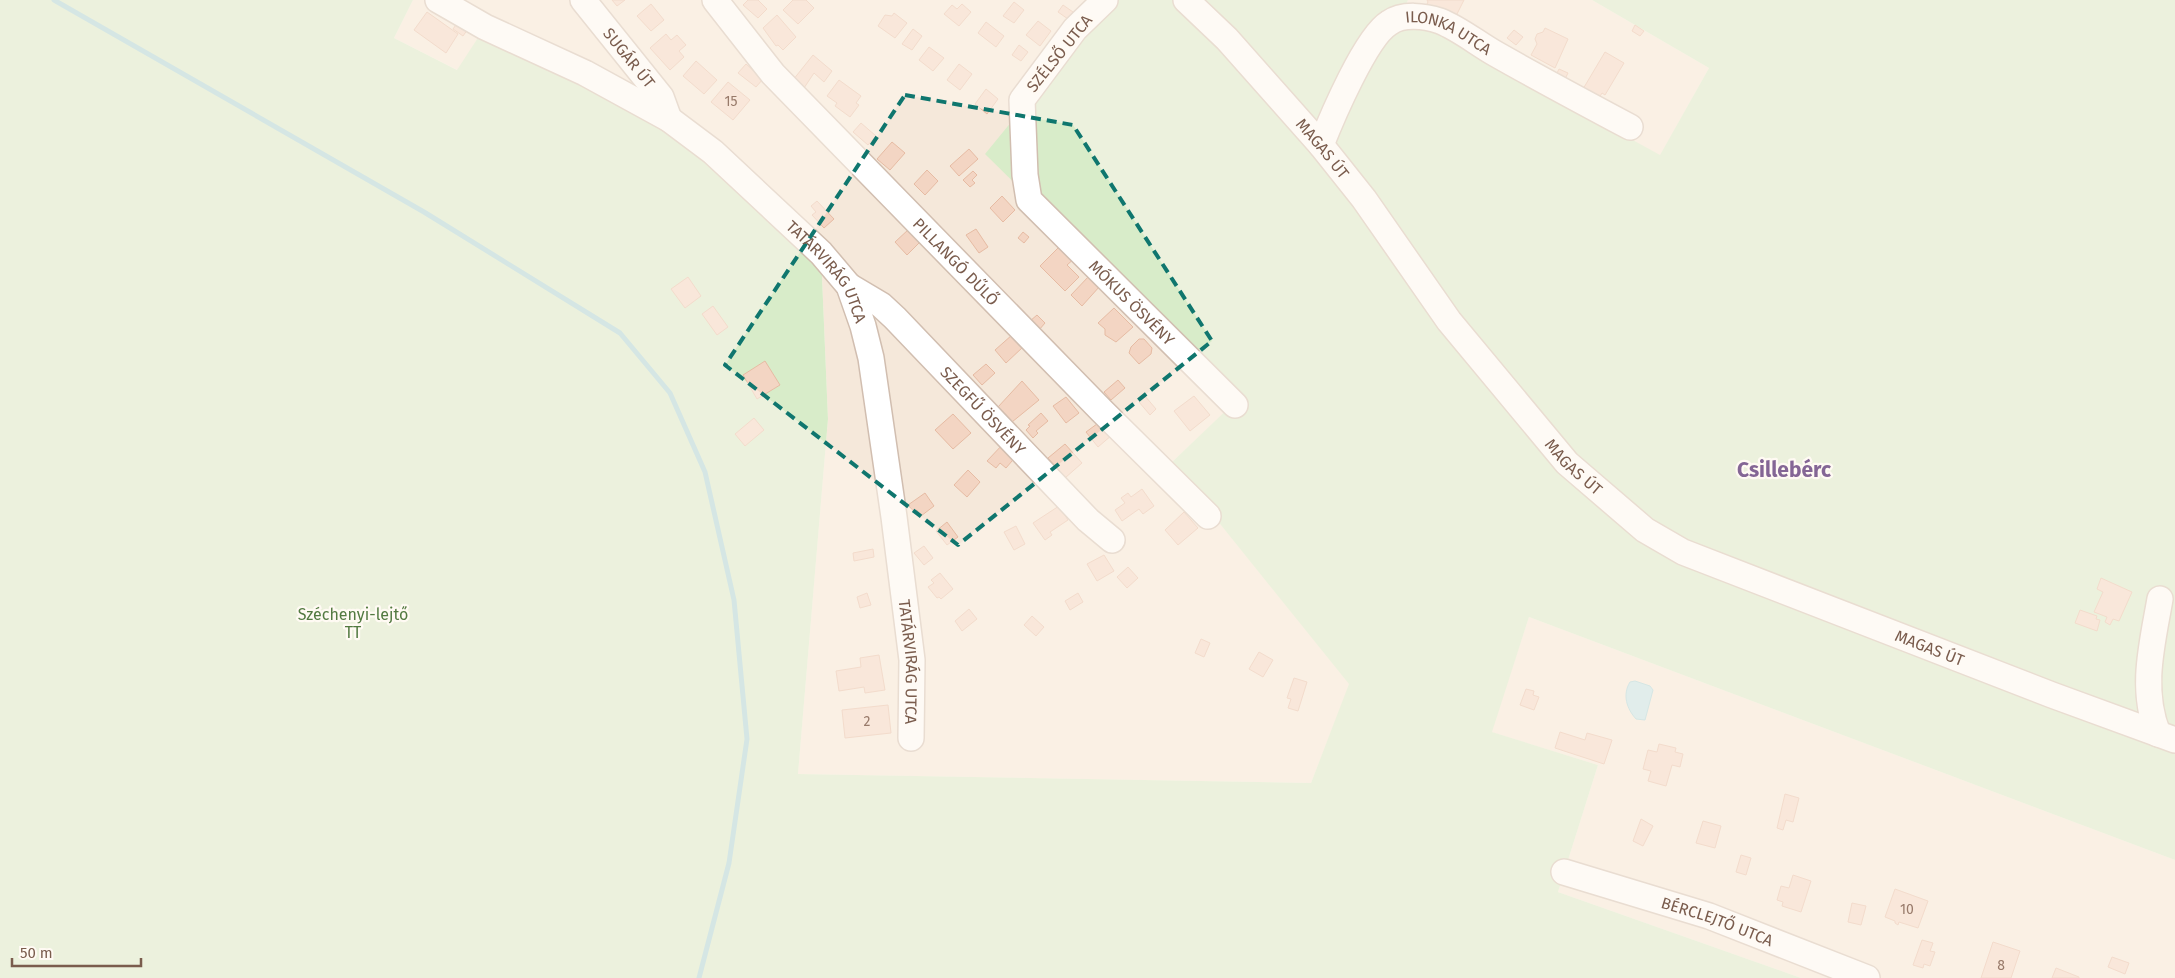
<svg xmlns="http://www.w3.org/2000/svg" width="2175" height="978" font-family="'Fira Sans',sans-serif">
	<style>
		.residential { fill: #f5e8da }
		.green { fill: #d8ecc9 }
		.water { fill: #bfe3e8; stroke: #a5d3da }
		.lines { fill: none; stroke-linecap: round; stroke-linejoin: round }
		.stream { stroke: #a5d3da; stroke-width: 5 }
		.building { fill: #f3d5c3; stroke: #e6bba3 }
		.minor-casing { stroke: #d1beb0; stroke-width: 28 }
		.minor { stroke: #fff; stroke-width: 25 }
		.marked { fill: none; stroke: #0f766e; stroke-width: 4; stroke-dasharray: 10 6; stroke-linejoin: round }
		.labels { text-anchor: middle; stroke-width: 4.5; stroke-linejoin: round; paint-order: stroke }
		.number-label { font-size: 14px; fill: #987a6a }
		.street-label { font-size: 16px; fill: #7a5c4d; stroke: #fffaf3 }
		.park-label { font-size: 16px; fill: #537a41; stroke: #fffaf3 }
		.district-label { font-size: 21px; font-weight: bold; fill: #846695; stroke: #fffaf3 }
	</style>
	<rect width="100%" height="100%" fill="#fdf6ec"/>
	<!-- residential -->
	<g class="residential">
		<polygon points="413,0 1111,0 1236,402 1171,463 1350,684 1311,783 798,774 828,419 821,253 394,38"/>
		<polygon points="1408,0 1592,0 1709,68 1660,156 1402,13"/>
		<polygon points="1529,617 2175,860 2175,978 1801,978 1558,892 1598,765 1491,732"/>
	</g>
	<!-- green -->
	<polygon class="green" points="0,0 413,0 394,38 457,70 485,27 669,119 821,253 828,419 798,774 1311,783 1349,684 1171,463 1236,401 985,154 1111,0 1408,0 1402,13 1660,155 1709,68 1592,0 2175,0 2175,860 1529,617 1492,732 1598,765 1558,892 1801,978 0,978"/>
	<!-- water -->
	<path class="water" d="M 1635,681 L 1650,686 L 1653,690 L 1645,720 L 1636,719 C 1627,709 1622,695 1630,682 Z"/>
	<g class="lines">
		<!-- stream -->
		<polyline class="stream" points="54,0 424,212 620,333 670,393 705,472 734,600 747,739 729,863 699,978"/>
	</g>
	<!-- building -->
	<g class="building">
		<polygon points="612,0 625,0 617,6"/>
		<polygon points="748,0 758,0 767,9 758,18 743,5"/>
		<polygon points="793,0 806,0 814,8 798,24 783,10"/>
		<polygon points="1427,0 1464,0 1456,16 1438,7 1434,15 1424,10 1428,2"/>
		<polygon points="1014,2 1024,10 1014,23 1003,16"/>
		<polygon points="651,4 664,20 651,31 637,16"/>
		<polygon points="962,4 971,12 959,26 944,14 952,5 957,9"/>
		<polygon points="1063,5 1073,12 1068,19 1058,12"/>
		<polygon points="427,12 458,34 446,53 414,30"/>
		<polygon points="894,13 907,23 895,38 878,26 885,15 892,16"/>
		<polygon points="777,15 796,37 783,50 778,45 776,46 763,28"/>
		<polygon points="460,19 470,26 463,36 453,29"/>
		<polygon points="1038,21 1051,31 1040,46 1026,35"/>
		<polygon points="986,22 1004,36 996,47 978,33"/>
		<polygon points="1635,25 1644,31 1640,36 1632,31"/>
		<polygon points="1545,28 1568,39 1555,68 1531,55 1537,44 1535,39 1537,34 1543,32"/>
		<polygon points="913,29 922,36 912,50 902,44"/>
		<polygon points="1514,30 1523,37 1516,45 1507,38"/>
		<polygon points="666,34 671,40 677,35 686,45 679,51 684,57 670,70 650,48"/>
		<polygon points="1019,45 1028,52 1021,61 1012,55"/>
		<polygon points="929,47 944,58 933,71 919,60"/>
		<polygon points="1605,52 1624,63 1605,95 1602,93 1597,101 1583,89"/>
		<polygon points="813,55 832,71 824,82 814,73 804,88 793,80"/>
		<polygon points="696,61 717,80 704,94 683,76"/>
		<polygon points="746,64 763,79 756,87 738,73"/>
		<polygon points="959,64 972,74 960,90 947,80"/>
		<polygon points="1559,69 1568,73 1563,83 1554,79"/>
		<polygon points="839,80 861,96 856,103 859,105 850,117 835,106 837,103 827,96"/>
		<polygon points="728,82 750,100 733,120 711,102"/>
		<polygon points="986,89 998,99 987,114 975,104"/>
		<polygon points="861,123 876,136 868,145 853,132"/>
		<polygon points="892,142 905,153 890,170 877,159"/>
		<polygon points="969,149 978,159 959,176 950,166"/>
		<polygon points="927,170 938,181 925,195 914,184"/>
		<polygon points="973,171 977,175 972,180 975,183 970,187 963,180"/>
		<polygon points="1002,196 1015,210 1003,222 990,208"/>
		<polygon points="817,201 834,219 824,228 812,215 816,212 811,206"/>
		<polygon points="909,229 921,241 907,255 895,242"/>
		<polygon points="976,229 988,247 979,253 966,235"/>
		<polygon points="1023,232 1029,237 1024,243 1018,238"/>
		<polygon points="1063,243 1076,257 1067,265 1079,277 1065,291 1040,266"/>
		<polygon points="1089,276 1100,286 1082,306 1071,295"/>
		<polygon points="688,277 701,296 685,308 671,289"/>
		<polygon points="713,306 728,327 717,335 702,314"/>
		<polygon points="1114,308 1133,327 1116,342 1105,335 1105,329 1098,323"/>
		<polygon points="1037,315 1045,323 1039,330 1030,321"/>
		<polygon points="1012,335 1023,347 1006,363 995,350"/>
		<polygon points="1139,339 1144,339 1152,348 1151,354 1139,364 1129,353 1131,347"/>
		<polygon points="765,361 780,385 757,399 743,375"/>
		<polygon points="986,364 995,373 982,385 973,375"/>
		<polygon points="1118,380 1125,388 1111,400 1104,392"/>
		<polygon points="1022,381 1039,400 1012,422 998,407"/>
		<polygon points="1145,396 1156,409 1150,415 1139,402"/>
		<polygon points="1194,396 1210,415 1190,431 1174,411"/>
		<polygon points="1066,397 1079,413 1066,423 1053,406"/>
		<polygon points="1041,413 1048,421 1036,431 1038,433 1033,438 1026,430 1030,426 1028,425"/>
		<polygon points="953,414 971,433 953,449 935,430"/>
		<polygon points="754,418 764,430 745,446 735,434"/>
		<polygon points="1101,421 1112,435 1098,447 1086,432"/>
		<polygon points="1004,443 1018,454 1006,468 1000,463 996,468 987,461"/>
		<polygon points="1065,444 1082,463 1065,478 1048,458"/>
		<polygon points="968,470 980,482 967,497 954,485"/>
		<polygon points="1142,489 1154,506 1143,514 1139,509 1122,521 1115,510 1125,503 1121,498 1128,493 1131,497"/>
		<polygon points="925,493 934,506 921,516 917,510 914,512 908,505"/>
		<polygon points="1059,506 1068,520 1050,532 1052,535 1045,540 1033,523"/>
		<polygon points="1184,512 1198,528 1178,545 1165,530"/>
		<polygon points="947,522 958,537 947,545 936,531"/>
		<polygon points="1016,526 1025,544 1014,550 1004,532"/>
		<polygon points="924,546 933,558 924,565 914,553"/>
		<polygon points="873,549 874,557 854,561 853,553"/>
		<polygon points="1104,555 1114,571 1097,581 1087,564"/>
		<polygon points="1128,567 1138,578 1127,588 1117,577"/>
		<polygon points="940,573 953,589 941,599 939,597 937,598 928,587 934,583 931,580"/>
		<polygon points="2101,578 2132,592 2119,621 2113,619 2110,625 2105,622 2107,617 2094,612 2103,592 2097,589"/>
		<polygon points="867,593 871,605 860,608 857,597"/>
		<polygon points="1078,593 1083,602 1070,610 1065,601"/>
		<polygon points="969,609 977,619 962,631 955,621"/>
		<polygon points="2080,610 2097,616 2096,619 2100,620 2097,631 2075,623"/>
		<polygon points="1032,616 1044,627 1036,636 1024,625"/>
		<polygon points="1201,639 1210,643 1204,657 1195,653"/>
		<polygon points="1259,652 1273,660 1263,677 1249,669"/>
		<polygon points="879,655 885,690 865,693 864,687 839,691 836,671 861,667 860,658"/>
		<polygon points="1294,678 1307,682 1298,711 1288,708 1291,699 1287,698"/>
		<polygon points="1526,689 1534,691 1533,695 1539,697 1534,710 1520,705"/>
		<polygon points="888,705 891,733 845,738 842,710"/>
		<polygon points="1560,732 1585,740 1587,733 1612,740 1604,764 1555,748"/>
		<polygon points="1659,744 1676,748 1675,752 1683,754 1680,767 1672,765 1666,786 1648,781 1651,771 1643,769 1648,750 1657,752"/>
		<polygon points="1785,794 1799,798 1793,822 1786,820 1783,830 1777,828"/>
		<polygon points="1641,819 1653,826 1643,846 1633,841"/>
		<polygon points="1703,821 1721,826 1715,848 1696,843"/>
		<polygon points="1741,855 1751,858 1746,875 1736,872"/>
		<polygon points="1793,875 1811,881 1801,912 1782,906 1783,902 1777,900 1781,886 1789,888"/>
		<polygon points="1895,889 1928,901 1918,928 1899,922 1898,925 1895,923 1895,921 1885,917"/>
		<polygon points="1852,903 1866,906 1861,925 1848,922"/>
		<polygon points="1922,940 1933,943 1930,951 1935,952 1930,966 1924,964 1923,968 1913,965"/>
		<polygon points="1993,942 2020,951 2011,978 1981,978"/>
		<polygon points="2112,957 2129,963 2125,974 2108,967"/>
		<polygon points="2056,968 2079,977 2079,978 2052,978"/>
	</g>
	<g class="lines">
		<defs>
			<g id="minor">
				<path id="s1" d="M 438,0 L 485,27 L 585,73 L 669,119 L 713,152 L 821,253 L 849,286 L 863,326 L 871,358 L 894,517 L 912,660 L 911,738"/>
				<path id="s2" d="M 583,0 L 661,97 L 669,119"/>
				<path id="s3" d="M 715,0 L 773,74 L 1102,411 L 1208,516"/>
				<path id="s4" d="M 1105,0 L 1075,29 L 1022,100 L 1025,175 L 1029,200 L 1235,405"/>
				<path id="s5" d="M 1186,0 L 1227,39 L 1321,145 L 1364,199 L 1449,321 L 1567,463 L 1645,530 L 1683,552 L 2052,695 L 2175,740"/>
				<path id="s6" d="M 1321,145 C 1332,117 1366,37 1389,23 C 1403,13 1425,16 1440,21 C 1460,29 1478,44 1496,54 C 1540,79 1585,103 1630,127"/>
				<path id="s7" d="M 849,286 L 881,305 L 895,318 L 1088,520 L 1112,540"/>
				<path d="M 2158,734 C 2140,689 2152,645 2160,599"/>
				<path id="s8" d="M 1564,872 L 1709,916 L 1867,978"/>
			</g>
		</defs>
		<!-- minor casing -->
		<use href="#minor" class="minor-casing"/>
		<!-- minor -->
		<use href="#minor" class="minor"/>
	</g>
	<!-- marked area -->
	<path d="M0 0H2175V978H0ZM 905,95 L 1073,125 L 1212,341 L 958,545 L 725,365 Z" fill="#fdf6ec" fill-opacity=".55" fill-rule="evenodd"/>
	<path class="marked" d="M 905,95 L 1073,125 L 1212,341 L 958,545 L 725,365 Z"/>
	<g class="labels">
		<!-- number labels -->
		<g class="number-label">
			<text x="731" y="106">15</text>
			<text x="867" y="726">2</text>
			<text x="1907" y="914">10</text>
			<text x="2001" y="970">8</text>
		</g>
		<!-- street labels -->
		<g class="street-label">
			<text dy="6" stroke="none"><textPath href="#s6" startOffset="205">ILONKA UTCA</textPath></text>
			<text transform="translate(1059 53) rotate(-51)" y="6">SZÉLSŐ UTCA</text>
			<text dy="6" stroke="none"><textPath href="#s2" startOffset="74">SUGÁR ÚT</textPath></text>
			<text dy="6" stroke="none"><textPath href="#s5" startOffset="202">MAGAS ÚT</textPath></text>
			<text dy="6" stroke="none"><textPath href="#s3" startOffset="356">PILLANGÓ DŰLŐ</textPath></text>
			<text dy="6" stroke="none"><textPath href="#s1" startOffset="482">TATÁRVIRÁG UTCA</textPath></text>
			<text dy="6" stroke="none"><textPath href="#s4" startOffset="376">MÓKUS ÖSVÉNY</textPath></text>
			<text dy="6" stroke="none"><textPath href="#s7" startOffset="184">SZEGFŰ ÖSVÉNY</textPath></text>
			<text dy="6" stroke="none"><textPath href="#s5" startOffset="608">MAGAS ÚT</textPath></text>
			<text dy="6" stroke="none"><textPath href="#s5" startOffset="1012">MAGAS ÚT</textPath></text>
			<text dy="6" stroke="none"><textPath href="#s1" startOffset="888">TATÁRVIRÁG UTCA</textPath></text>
			<text dy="6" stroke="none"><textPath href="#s8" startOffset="161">BÉRCLEJTŐ UTCA</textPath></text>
		</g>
		<!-- park labels -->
		<g class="park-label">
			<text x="353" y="620">Széchenyi-lejtő<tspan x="353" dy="18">TT</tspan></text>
		</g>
		<!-- district labels -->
		<g class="district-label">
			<text x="1784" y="477">Csillebérc</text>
		</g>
	</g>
	<!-- scale -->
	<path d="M12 958v8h129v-8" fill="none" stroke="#7a5c4d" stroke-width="2.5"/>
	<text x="20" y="958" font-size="15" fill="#7a5c4d" stroke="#fffaf3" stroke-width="4" paint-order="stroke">50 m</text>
</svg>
